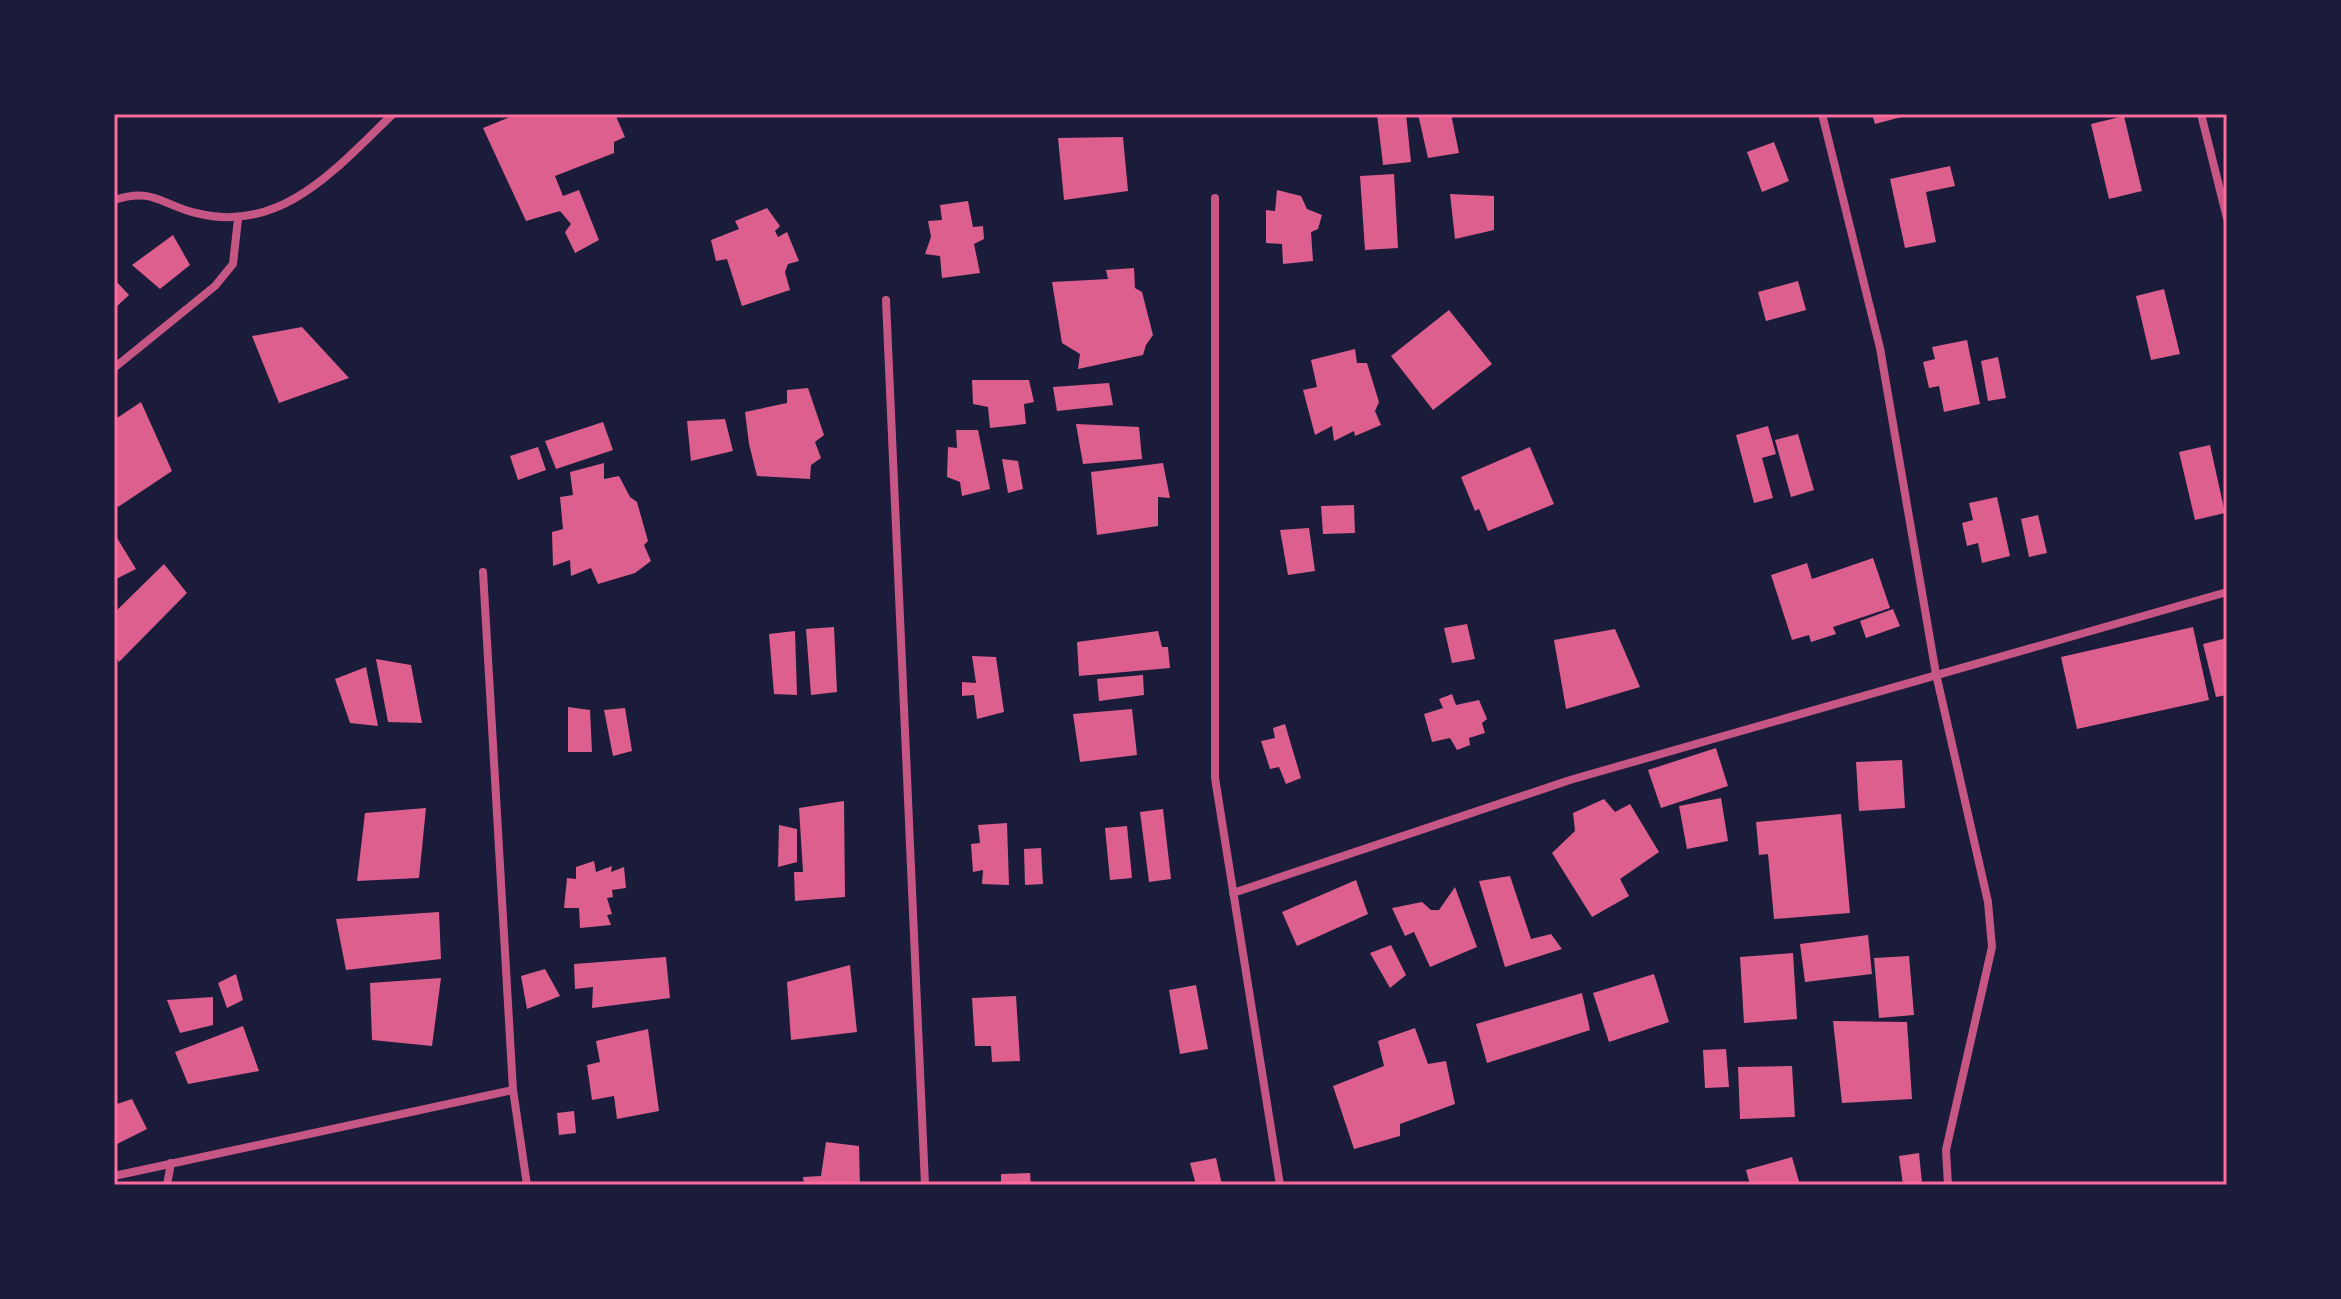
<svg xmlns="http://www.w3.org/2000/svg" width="2341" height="1299" font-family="Figtree,sans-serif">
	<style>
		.building { fill: #dd5f8e }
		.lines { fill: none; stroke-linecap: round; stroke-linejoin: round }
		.minor { stroke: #c65784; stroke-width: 8 }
		.neatline { fill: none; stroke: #ff6b9d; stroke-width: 3 }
	</style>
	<rect width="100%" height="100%" fill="#1b1b3a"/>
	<!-- building -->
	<g class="building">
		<polygon points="517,114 615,114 625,137 614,142 614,153 555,176 563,196 579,190 599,240 575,253 565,232 571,224 560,211 526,221 483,128"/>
		<polygon points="1377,114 1406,114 1411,162 1383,165"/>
		<polygon points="1418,114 1451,114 1459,153 1428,158"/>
		<polygon points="1872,114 1909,114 1909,115 1875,124"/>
		<polygon points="2124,116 2142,191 2109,199 2091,124"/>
		<polygon points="1123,137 1128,191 1064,200 1058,138"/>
		<polygon points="1774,142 1789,181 1762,192 1747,152"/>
		<polygon points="1950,166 1955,186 1926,192 1936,242 1905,248 1890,179"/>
		<polygon points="1394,174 1398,248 1365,250 1360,176"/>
		<polygon points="1277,190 1301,196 1307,209 1322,215 1318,229 1311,232 1313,261 1283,264 1282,244 1266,243 1266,210 1275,211"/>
		<polygon points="1450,194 1494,196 1494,230 1455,239"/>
		<polygon points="968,201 973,227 983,226 984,239 974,244 980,273 942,278 940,256 925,254 931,237 928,221 942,220 940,205"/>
		<polygon points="767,208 780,226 775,231 778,237 787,232 799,261 788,264 785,272 790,290 742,306 727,259 716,261 711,240 739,229 735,221"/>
		<polygon points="173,235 190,265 160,289 132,265"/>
		<polygon points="1134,268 1135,288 1142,292 1153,335 1146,345 1143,355 1078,369 1080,354 1062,343 1052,282 1108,279 1106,270"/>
		<polygon points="114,279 129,295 114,309"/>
		<polygon points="1798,281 1806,310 1766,321 1758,292"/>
		<polygon points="2164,289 2180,354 2151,360 2136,296"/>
		<polygon points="1449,310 1492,364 1433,410 1391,356"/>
		<polygon points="302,327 349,378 279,403 252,336"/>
		<polygon points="1967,340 1980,404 1944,412 1939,386 1929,388 1923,362 1935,359 1932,347"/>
		<polygon points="1355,349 1357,363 1367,363 1379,402 1375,411 1381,425 1355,436 1354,431 1334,441 1332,426 1315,435 1303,390 1317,387 1311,360"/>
		<polygon points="1998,357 2006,398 1988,401 1981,361"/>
		<polygon points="972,380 1029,380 1034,402 1024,404 1026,424 990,428 988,407 973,404"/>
		<polygon points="1109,383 1113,405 1057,411 1053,387"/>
		<polygon points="808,388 824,435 815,442 821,458 811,465 810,479 757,476 749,444 745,412 787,403 787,390"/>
		<polygon points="141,402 172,471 118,507 114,498 114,420"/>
		<polygon points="725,419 733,451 691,461 687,421"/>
		<polygon points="603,422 613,450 556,469 545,441"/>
		<polygon points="1076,424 1139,427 1142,459 1083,464"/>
		<polygon points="1768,426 1776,454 1762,458 1773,498 1754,503 1736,435"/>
		<polygon points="956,430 978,430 990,489 962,496 960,482 947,477 948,447 957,448"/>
		<polygon points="1798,434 1814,490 1791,497 1775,440"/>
		<polygon points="2210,445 2225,513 2195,520 2179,452"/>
		<polygon points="538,447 546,470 518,480 510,456"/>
		<polygon points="1530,447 1554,504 1488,531 1479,509 1475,511 1461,477"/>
		<polygon points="1002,459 1018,461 1023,489 1008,493"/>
		<polygon points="604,463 604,479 619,476 630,497 637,502 648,541 644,545 651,561 635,573 598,584 591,568 571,576 570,560 553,566 552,532 563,529 560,497 573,495 570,472"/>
		<polygon points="1163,463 1170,498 1158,497 1158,526 1097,535 1091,472"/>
		<polygon points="1997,497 2010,556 1982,563 1978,543 1967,546 1962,523 1973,520 1969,503"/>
		<polygon points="1354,505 1355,533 1323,534 1321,506"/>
		<polygon points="2038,515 2047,553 2029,557 2021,519"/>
		<polygon points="1309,528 1315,571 1288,575 1280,530"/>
		<polygon points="114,533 136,569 114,580"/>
		<polygon points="1873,558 1890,608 1833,627 1836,634 1811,642 1809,635 1792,640 1771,575 1807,563 1812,579"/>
		<polygon points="164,564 187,593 119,662 114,654 114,613"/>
		<polygon points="1893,609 1900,626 1866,638 1860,621"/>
		<polygon points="1467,624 1475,659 1452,663 1444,628"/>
		<polygon points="834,627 837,692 811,695 806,629"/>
		<polygon points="2193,627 2209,700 2077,729 2061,657"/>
		<polygon points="1615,629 1640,687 1566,709 1554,640"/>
		<polygon points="795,631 797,695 774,694 769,634"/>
		<polygon points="1158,631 1162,647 1168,647 1170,668 1079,676 1077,642"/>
		<polygon points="2227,638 2227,695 2216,697 2203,644"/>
		<polygon points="972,656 996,657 1004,712 977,719 974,695 962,696 962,682 976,683"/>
		<polygon points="376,659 411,665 422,723 388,722"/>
		<polygon points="366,667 378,726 350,723 335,679"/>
		<polygon points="1143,675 1144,695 1099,701 1097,679"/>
		<polygon points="1452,694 1456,705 1479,700 1487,719 1482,723 1485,733 1469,738 1470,745 1457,750 1450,738 1432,742 1424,714 1443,708 1439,699"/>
		<polygon points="568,707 590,710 592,752 568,752"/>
		<polygon points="625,708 632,751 613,756 604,710"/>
		<polygon points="1132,709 1137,755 1080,762 1073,714"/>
		<polygon points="1285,724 1301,778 1286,784 1279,767 1270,769 1261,741 1275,738 1273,728"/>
		<polygon points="1716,748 1728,786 1661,808 1648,770"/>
		<polygon points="1902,760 1905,808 1859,811 1856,762"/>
		<polygon points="1721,798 1728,841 1687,849 1679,806"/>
		<polygon points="1604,799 1615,812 1630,804 1659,852 1620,879 1629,896 1592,917 1552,853 1575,831 1573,813"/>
		<polygon points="844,801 845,897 795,901 794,872 803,872 799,808"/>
		<polygon points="426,808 419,878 357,881 365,813"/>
		<polygon points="1163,809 1171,879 1149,882 1140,812"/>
		<polygon points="1841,814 1850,913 1774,919 1768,854 1759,855 1756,822"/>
		<polygon points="1007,823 1009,885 982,884 983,870 973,872 971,844 980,843 978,825"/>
		<polygon points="779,825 797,829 797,862 778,867"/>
		<polygon points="1127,826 1132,878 1110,880 1105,828"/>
		<polygon points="1041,848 1043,884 1025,885 1024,849"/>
		<polygon points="594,861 596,872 612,866 611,872 624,867 626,888 612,890 613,897 607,898 612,914 607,915 611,925 580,928 579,908 564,908 567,878 576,879 576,867"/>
		<polygon points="1510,876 1531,939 1551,934 1562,949 1505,967 1479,881"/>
		<polygon points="1356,880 1368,914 1297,946 1282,912"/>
		<polygon points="1455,887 1477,947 1430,967 1414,932 1405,936 1392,908 1422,902 1431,910 1439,910"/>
		<polygon points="439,912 441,959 346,970 336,919"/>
		<polygon points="1868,935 1872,974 1805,982 1800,944"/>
		<polygon points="1391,945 1406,975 1390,988 1370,953"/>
		<polygon points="1793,953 1797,1019 1744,1023 1740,957"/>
		<polygon points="1909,956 1914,1015 1879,1018 1874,958"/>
		<polygon points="666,957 670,998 592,1008 593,987 575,989 574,964"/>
		<polygon points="850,965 857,1032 791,1040 787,982"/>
		<polygon points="545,969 560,996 527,1009 521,976"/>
		<polygon points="236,974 243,1000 227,1008 218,983"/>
		<polygon points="1654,974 1669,1022 1609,1042 1593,993"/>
		<polygon points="441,978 432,1046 372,1040 370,983"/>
		<polygon points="1196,985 1208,1049 1180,1054 1169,990"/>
		<polygon points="1582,993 1590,1030 1487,1063 1476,1024"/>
		<polygon points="1016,996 1020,1061 992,1062 991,1046 975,1046 972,998"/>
		<polygon points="213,997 213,1025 180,1033 167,1000"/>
		<polygon points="1833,1021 1907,1022 1912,1099 1842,1103"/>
		<polygon points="243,1026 259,1071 188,1084 175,1052"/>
		<polygon points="1415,1028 1428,1064 1446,1061 1455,1104 1400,1124 1400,1136 1354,1149 1333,1086 1384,1066 1378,1041"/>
		<polygon points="648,1029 659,1111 617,1119 614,1096 592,1100 587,1065 600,1062 596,1041"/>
		<polygon points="1726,1049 1729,1087 1705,1088 1703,1050"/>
		<polygon points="1792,1066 1795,1117 1740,1119 1738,1067"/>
		<polygon points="132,1099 147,1129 117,1144 114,1135 114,1105"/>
		<polygon points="574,1111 576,1133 559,1135 557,1113"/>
		<polygon points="826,1142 859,1146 860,1185 804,1185 803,1177 821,1176"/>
		<polygon points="1919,1153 1922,1183 1903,1185 1899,1156"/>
		<polygon points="1792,1157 1800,1185 1750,1185 1746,1170"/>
		<polygon points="1216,1158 1222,1185 1196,1185 1190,1163"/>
		<polygon points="1030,1173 1031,1185 1001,1185 1001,1174"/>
	</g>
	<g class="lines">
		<!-- minor -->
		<g class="minor">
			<polyline points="1822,114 1880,348 1936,674 1988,902 1992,947 1946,1150 1948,1185"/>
			<polyline points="2201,114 2227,218"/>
			<polyline points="1215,198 1215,778 1280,1185"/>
			<path d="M 114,200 C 153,187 162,205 196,213 C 282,235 337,167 393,114"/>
			<polyline points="886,300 925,1185"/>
			<polyline points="114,368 215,286 233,264 238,219"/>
			<polyline points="483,572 513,1090 527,1185"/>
			<polyline points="1233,893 1570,780 2227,592"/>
			<polyline points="114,1176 513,1090"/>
			<polyline points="167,1185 171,1163"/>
		</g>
	</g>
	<!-- border -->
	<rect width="2341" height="1299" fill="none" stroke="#1b1b3a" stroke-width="232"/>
	<rect x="116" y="116" width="2109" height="1067" class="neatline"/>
</svg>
